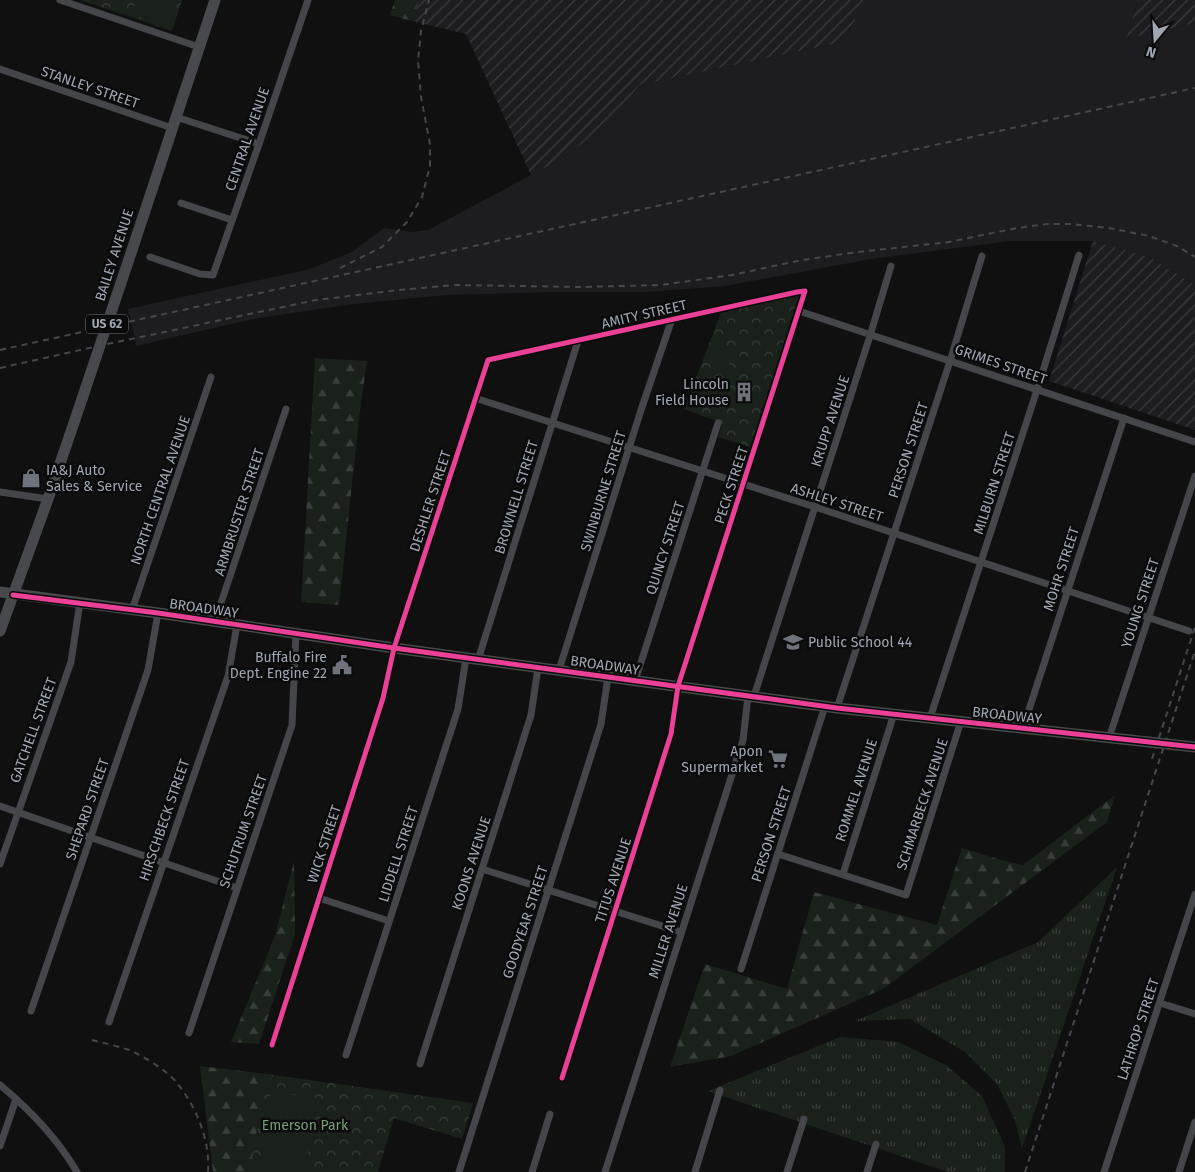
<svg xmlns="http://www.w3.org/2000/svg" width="1195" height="1172" font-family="'Fira Sans',sans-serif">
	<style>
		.built { fill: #1d1d1f }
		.industrial { fill: url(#industrial-furrows) }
		.grass { fill: url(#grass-tufts) }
		.forest { fill: url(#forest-firs) }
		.park { fill: url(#park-crowns) }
		.pitch { fill: #1a211b }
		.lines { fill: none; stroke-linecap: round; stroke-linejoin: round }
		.street { stroke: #45464a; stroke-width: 7 }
		.primary { stroke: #47494c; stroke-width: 11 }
		.rail { stroke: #45474a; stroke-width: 2; stroke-dasharray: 6 5; stroke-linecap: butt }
		.primary-bridge { stroke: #47494c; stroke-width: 11 }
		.cycleway-casing { stroke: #0b0b0c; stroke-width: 8 }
		.cycleway { stroke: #ea4096; stroke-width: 5 }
		.labels { text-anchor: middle; stroke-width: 5; stroke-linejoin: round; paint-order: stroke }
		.shield { fill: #0b0b0c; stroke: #737881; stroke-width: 1 }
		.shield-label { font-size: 12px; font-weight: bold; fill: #a0a7b3 }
		.street-label { font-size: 14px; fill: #a0a7b3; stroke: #0b0b0c }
		.poi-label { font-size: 14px; fill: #a0a7b3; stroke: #0b0b0c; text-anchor: end }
		.park-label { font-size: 14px; fill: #769f77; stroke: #0b0b0c }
	</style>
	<defs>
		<pattern id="industrial-furrows" width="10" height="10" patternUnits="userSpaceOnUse" patternTransform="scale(1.25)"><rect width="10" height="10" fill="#1d1d1f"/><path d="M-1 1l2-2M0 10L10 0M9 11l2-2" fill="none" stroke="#3b3b3d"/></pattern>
		<pattern id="grass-tufts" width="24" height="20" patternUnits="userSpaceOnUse" patternTransform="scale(1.25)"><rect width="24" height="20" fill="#1a211b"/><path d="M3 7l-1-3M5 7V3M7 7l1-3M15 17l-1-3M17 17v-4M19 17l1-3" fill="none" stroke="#383e3a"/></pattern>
		<pattern id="forest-firs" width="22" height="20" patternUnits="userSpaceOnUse" patternTransform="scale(1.25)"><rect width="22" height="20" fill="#1a211b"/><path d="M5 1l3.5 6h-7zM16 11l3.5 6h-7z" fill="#383e3a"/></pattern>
		<pattern id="park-crowns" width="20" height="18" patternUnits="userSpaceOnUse" patternTransform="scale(1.25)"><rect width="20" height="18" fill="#1a211b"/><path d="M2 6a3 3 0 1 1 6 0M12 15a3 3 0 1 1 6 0" fill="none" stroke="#383e3a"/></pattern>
	</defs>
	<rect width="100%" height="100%" fill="#101011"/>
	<!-- built -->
	<polygon class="built" points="866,0 1138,0 1126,39 1195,23 1195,286 1192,283 1149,257 1093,241 1010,241 871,259 725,286 648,292 554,292 447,295 354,304 253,319 136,346 128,309 310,269 352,252 384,228 412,232 428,230 559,160 616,119 639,85 843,42"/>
	<!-- industrial -->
	<g class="industrial">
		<polygon points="419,0 866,0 843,42 639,85 616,119 559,160 531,175 466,34 412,21"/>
		<polygon points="1138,0 1195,0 1195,23 1126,39"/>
		<polygon points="1093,241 1149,257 1192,283 1195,286 1195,430 1049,381"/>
	</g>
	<!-- grass -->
	<g class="grass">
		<polygon points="1117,867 1022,1149 1015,1120 997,1084 965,1052 910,1019 855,1021 1038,942"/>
		<polygon points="840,1037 898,1042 946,1065 982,1096 1005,1147 1005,1172 948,1172 708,1091"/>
	</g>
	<!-- forest -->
	<g class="forest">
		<polygon points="395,0 419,0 412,21 390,15"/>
		<polygon points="315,358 367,361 360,410 339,605 301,602"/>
		<polygon points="1115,795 1107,822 883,989 731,1056 670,1067 705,964 787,989 814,892 937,925 962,848 1001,860 1023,865"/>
		<polygon points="294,861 295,934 259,1044 231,1042 275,936"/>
		<polygon points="200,1066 267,1074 250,1172 213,1172"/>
	</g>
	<!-- park -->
	<g class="park">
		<polygon points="80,0 182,0 172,31"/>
		<polygon points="799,295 750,447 718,437 722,423 684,409 721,313"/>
		<polygon points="267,1074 473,1103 462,1139 394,1118 378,1172 250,1172"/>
	</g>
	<!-- pitch -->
	<g class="pitch">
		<polygon points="136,0 178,0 171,24 167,26 132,14"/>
		<polygon points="709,348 732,355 728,369 705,361"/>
		<polygon points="271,1092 316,1098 305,1172 260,1172"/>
	</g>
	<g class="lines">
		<!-- street -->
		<g class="street">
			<polyline points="60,0 199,47"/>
			<polyline points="0,69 172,128"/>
			<polyline points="176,117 259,144"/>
			<polyline points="181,203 232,220"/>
			<polyline points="150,257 200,274 213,275 259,144 308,0"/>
			<polyline points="799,311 1195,442"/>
			<polyline points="475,398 815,507 1189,631"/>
			<polyline points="0,492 48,499"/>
			<polyline points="132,610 211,377"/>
			<polyline points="215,621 286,409"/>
			<polyline points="478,660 578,341"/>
			<polyline points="559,670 641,410 672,319"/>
			<polyline points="635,681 718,423"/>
			<polyline points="754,696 869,339 891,266"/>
			<polyline points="837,708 950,361 982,256"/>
			<polyline points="930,718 1037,390 1079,255"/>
			<polyline points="1023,728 1124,418"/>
			<polyline points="1109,738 1195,476"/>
			<polyline points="0,806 237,888"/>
			<polyline points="778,854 906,895 961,721"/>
			<polyline points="0,864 71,662 80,602"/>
			<polyline points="482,869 681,932"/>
			<polyline points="843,874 894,714"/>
			<polyline points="319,898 389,921"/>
			<polyline points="741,969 825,706"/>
			<polyline points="1160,1003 1195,1014"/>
			<polyline points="31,1011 148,670 158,613"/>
			<polyline points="109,1022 228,676 237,625"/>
			<polyline points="189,1033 292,725 296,633"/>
			<polyline points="272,1045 383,698 394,648 488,360 797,292 805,291 678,686 671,734 562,1078"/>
			<polyline points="346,1055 458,709 466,658"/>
			<polyline points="420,1064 531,715 538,668"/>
			<path d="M 0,1085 C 30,1110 57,1138 77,1172"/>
			<polyline points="0,1146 16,1099"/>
			<polyline points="459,1172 601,724 608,677"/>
			<polyline points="532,1172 550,1114"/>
			<polyline points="605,1172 743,740 748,696"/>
			<polyline points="695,1172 720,1090"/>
			<polyline points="787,1172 804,1119"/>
			<polyline points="867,1172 876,1144"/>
			<polyline points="1104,1172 1195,894"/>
			<polyline points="1179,1172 1195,1122"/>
		</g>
		<!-- primary -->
		<g class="primary">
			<polyline points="132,250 215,0"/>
			<polyline points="0,592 158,613 394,648 837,708 1195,747"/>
			<polyline points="0,631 48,499 82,399"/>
		</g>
		<!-- rail -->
		<g class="rail">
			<polyline points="340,268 382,247 407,222 422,197 430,166 430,144 421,97 418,61 421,31 429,0"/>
			<polyline points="0,350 1195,88"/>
			<polyline points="0,368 98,346 316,300 399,290 455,285 582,287 661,285 732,275 802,260 858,252 949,242 1017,228 1048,224 1071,224 1109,228 1149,236 1177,246 1195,257"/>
			<polyline points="1152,759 1195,627"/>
			<path d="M 92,1040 C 104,1043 117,1046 129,1050 C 142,1055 169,1072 177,1083 C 197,1108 210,1140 208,1172"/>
			<polyline points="1025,1172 1195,651"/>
		</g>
		<!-- primary-bridge -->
		<polyline class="primary-bridge" points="82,399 132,250"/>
		<defs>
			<g id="cycleway">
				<polyline points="13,595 158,613 394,648 837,708 1195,747"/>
				<polyline points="272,1045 383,698 394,648 488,360 797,292 805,291 678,686 671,734 562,1078"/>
			</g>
		</defs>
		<!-- cycleway casing -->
		<use href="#cycleway" class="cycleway-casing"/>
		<!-- cycleway -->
		<use href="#cycleway" class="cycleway"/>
	</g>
	<!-- icons -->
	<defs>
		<symbol id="building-bare" viewBox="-9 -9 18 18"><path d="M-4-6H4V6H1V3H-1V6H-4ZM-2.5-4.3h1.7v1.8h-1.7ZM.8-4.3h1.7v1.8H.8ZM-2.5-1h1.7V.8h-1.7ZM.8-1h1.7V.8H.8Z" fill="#6e727a" stroke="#0b0b0c" stroke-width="2.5" paint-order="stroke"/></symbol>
		<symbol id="shop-bare" viewBox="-9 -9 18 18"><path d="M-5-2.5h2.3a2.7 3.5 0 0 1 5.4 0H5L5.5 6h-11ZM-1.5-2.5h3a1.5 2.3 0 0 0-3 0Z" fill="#6e727a" stroke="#0b0b0c" stroke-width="2.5" paint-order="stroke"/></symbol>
		<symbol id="school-bare" viewBox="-9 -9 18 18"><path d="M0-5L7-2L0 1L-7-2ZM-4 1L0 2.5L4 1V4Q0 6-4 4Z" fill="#6e727a" stroke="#0b0b0c" stroke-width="2.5" paint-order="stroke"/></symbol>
		<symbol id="civic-bare" viewBox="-9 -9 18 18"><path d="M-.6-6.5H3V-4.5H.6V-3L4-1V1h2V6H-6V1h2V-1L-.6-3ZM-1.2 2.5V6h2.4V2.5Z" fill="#6e727a" stroke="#0b0b0c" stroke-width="2.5" paint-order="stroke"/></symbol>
		<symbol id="supermarket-bare" viewBox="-9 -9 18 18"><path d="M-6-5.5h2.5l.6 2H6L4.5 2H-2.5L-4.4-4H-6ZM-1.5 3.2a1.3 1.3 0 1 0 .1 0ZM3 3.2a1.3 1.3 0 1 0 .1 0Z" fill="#6e727a" stroke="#0b0b0c" stroke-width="2.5" paint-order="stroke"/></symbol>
	</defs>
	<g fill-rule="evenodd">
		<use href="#building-bare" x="730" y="378" width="28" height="28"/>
		<use href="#shop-bare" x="17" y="464" width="28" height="28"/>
		<use href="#school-bare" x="779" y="628" width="28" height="28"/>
		<use href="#civic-bare" x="328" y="651" width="28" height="28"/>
		<use href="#supermarket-bare" x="764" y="745" width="28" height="28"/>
	</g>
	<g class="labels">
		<!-- shield labels -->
		<rect class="shield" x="86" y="314.5" width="42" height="19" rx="4"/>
		<g class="shield-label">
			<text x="107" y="328">US 62</text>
		</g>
		<!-- street labels -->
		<g class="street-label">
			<text transform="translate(90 87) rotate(19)" y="5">STANLEY STREET</text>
			<text transform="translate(247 139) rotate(-71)" y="5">CENTRAL AVENUE</text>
			<text transform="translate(114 255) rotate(-72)" y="5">BAILEY AVENUE</text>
			<text transform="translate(644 314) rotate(-13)" y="5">AMITY STREET</text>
			<text transform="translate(1001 364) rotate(19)" y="5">GRIMES STREET</text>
			<text transform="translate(830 421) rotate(-72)" y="5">KRUPP AVENUE</text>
			<text transform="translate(908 450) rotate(-72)" y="5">PERSON STREET</text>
			<text transform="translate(994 483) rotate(-72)" y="5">MILBURN STREET</text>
			<text transform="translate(731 485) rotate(-72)" y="5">PECK STREET</text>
			<text transform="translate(160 490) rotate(-71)" y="5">NORTH CENTRAL AVENUE</text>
			<text transform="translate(603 491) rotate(-73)" y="5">SWINBURNE STREET</text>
			<text transform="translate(516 497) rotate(-73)" y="5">BROWNELL STREET</text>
			<text transform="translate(430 501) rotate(-72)" y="5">DESHLER STREET</text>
			<text transform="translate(837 502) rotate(18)" y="5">ASHLEY STREET</text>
			<text transform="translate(239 512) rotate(-72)" y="5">ARMBRUSTER STREET</text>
			<text transform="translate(665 548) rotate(-72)" y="5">QUINCY STREET</text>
			<text transform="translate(1061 569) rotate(-72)" y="5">MOHR STREET</text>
			<text transform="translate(1140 603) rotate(-72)" y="5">YOUNG STREET</text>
			<text transform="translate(204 608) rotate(8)" y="5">BROADWAY</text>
			<text transform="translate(605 665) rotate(8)" y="5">BROADWAY</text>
			<text transform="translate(1007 715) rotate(6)" y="5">BROADWAY</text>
			<text transform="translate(33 730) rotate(-70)" y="5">GATCHELL STREET</text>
			<text transform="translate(856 790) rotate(-72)" y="5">ROMMEL AVENUE</text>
			<text transform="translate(922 804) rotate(-72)" y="5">SCHMARBECK AVENUE</text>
			<text transform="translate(87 809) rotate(-71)" y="5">SHEPARD STREET</text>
			<text transform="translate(164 820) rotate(-71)" y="5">HIRSCHBECK STREET</text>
			<text transform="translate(243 831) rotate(-71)" y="5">SCHUTRUM STREET</text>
			<text transform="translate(771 834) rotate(-72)" y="5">PERSON STREET</text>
			<text transform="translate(324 844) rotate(-72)" y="5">WICK STREET</text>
			<text transform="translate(398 854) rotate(-72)" y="5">LIDDELL STREET</text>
			<text transform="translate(471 863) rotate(-72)" y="5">KOONS AVENUE</text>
			<text transform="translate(613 880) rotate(-72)" y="5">TITUS AVENUE</text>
			<text transform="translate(525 922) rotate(-72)" y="5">GOODYEAR STREET</text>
			<text transform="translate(668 931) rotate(-72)" y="5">MILLER AVENUE</text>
			<text transform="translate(1138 1029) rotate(-72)" y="5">LATHROP STREET</text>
		</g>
		<!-- poi labels -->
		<g class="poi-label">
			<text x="729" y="389">Lincoln<tspan x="729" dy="16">Field House</tspan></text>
			<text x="46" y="475" text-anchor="start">IA&amp;J Auto<tspan x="46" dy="16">Sales &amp; Service</tspan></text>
			<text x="808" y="647" text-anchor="start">Public School 44</text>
			<text x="327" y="662">Buffalo Fire<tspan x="327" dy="16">Dept. Engine 22</tspan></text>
			<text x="763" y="756">Apon<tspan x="763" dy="16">Supermarket</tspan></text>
		</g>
		<!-- park labels -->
		<g class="park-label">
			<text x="305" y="1130">Emerson Park</text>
		</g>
	</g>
	<!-- north arrow -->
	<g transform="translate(1155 40) rotate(198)" stroke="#0b0b0c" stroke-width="4" paint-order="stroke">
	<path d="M0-4L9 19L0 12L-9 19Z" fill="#a0a7b3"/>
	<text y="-8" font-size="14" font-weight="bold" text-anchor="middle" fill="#a0a7b3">N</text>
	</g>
</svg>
